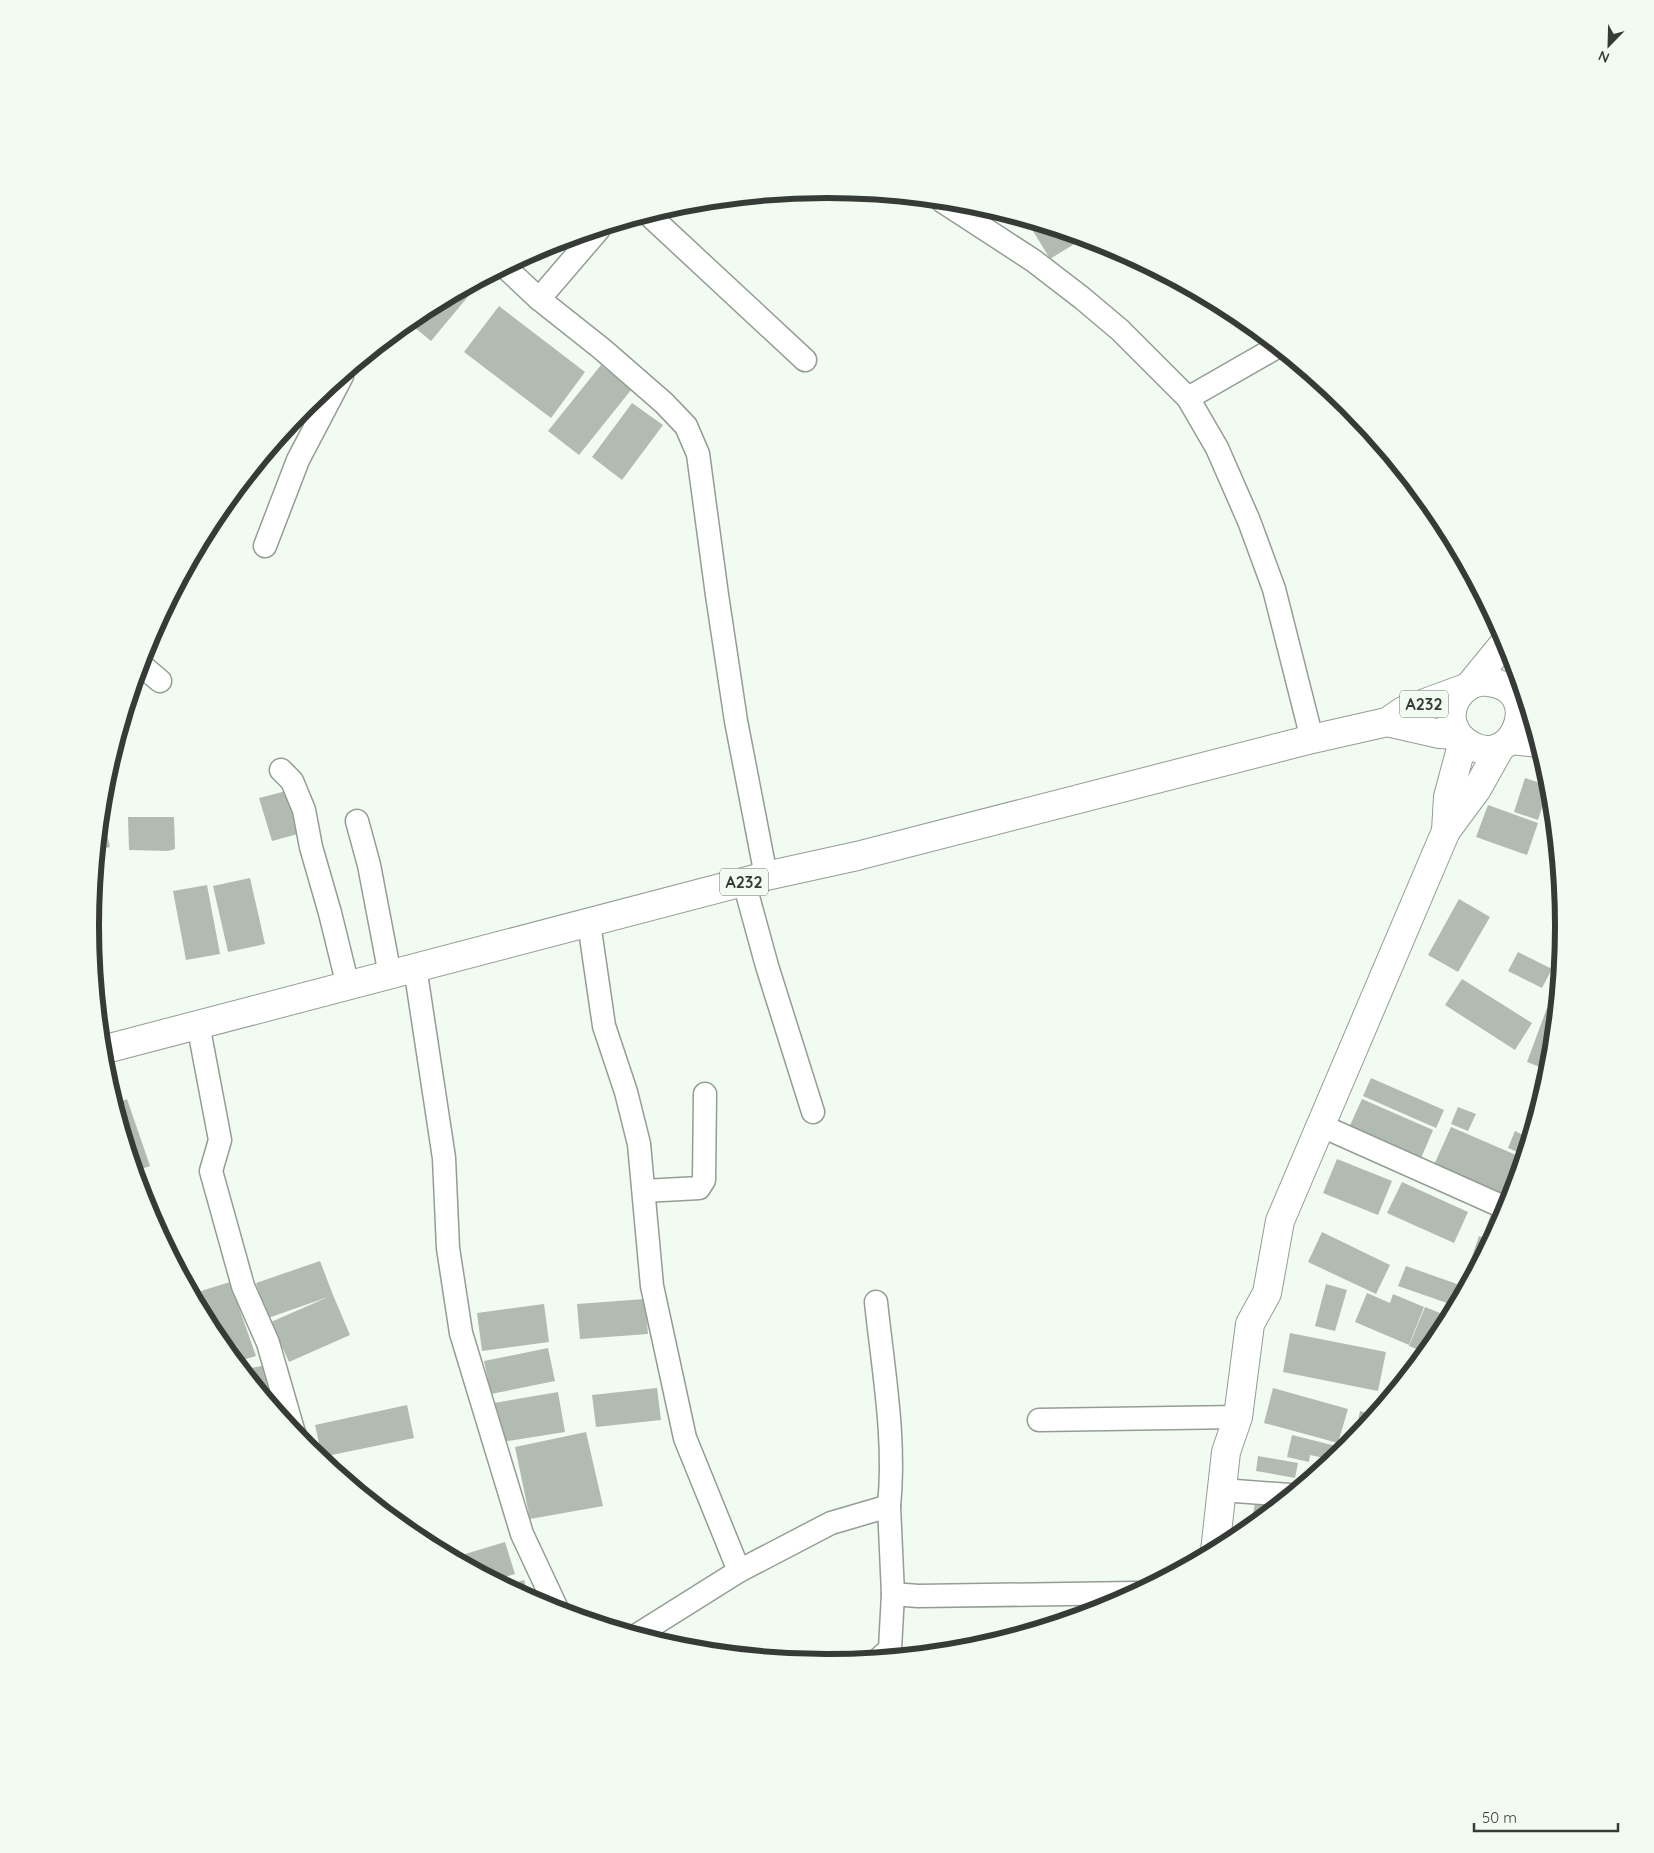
<svg xmlns="http://www.w3.org/2000/svg" width="1654" height="1853" font-family="Quicksand,sans-serif">
	<style>
		.building { fill: #b2bbb2 }
		.lines { fill: none; stroke-linecap: round; stroke-linejoin: round }
		.minor-casing { stroke: #949d94; stroke-width: 25 }
		.major-casing { stroke: #949d94; stroke-width: 30 }
		.minor { stroke: #fff; stroke-width: 22 }
		.major { stroke: #fff; stroke-width: 28 }
		.labels { text-anchor: middle; stroke-width: 5; stroke-linejoin: round; paint-order: stroke }
		.shield { fill: #f2fbf2; stroke: #6f756f; stroke-width: 1 }
		.shield-label { font-size: 16px; font-weight: bold; fill: #373b37 }
		.rim { fill: none; stroke: #373b37; stroke-width: 6 }
	</style>
	<rect width="100%" height="100%" fill="#f2fbf2"/>
	<!-- building -->
	<g class="building">
		<polygon points="1035,223 1084,238 1050,259 1030,226"/>
		<polygon points="473,284 476,287 431,341 408,322 418,314"/>
		<polygon points="499,306 585,372 551,418 464,352"/>
		<polygon points="601,365 631,390 579,455 548,431"/>
		<polygon points="632,403 663,425 622,480 592,457"/>
		<polygon points="1525,778 1549,786 1538,820 1514,812"/>
		<polygon points="286,791 298,834 272,841 259,798"/>
		<polygon points="1488,805 1538,823 1527,855 1476,837"/>
		<polygon points="101,810 110,847 98,850"/>
		<polygon points="128,817 174,817 175,849 168,851 129,850"/>
		<polygon points="250,878 265,944 228,952 213,886"/>
		<polygon points="207,885 220,954 186,960 173,891"/>
		<polygon points="1459,899 1490,917 1458,972 1428,955"/>
		<polygon points="1518,952 1552,969 1542,988 1508,971"/>
		<polygon points="1462,979 1532,1023 1515,1050 1445,1005"/>
		<polygon points="1547,1008 1556,1011 1550,1071 1527,1062"/>
		<polygon points="1371,1078 1444,1110 1436,1128 1363,1096"/>
		<polygon points="127,1099 150,1166 135,1171 114,1104"/>
		<polygon points="1362,1099 1433,1130 1419,1163 1347,1132"/>
		<polygon points="1458,1107 1476,1114 1468,1131 1451,1124"/>
		<polygon points="1451,1127 1523,1158 1509,1199 1433,1167"/>
		<polygon points="1515,1131 1529,1138 1524,1155 1508,1148"/>
		<polygon points="1337,1159 1392,1181 1378,1215 1323,1193"/>
		<polygon points="1402,1182 1468,1212 1454,1243 1387,1213"/>
		<polygon points="1494,1206 1507,1210 1493,1236 1484,1233"/>
		<polygon points="1322,1232 1390,1265 1376,1294 1308,1262"/>
		<polygon points="1479,1236 1491,1240 1472,1276 1466,1274"/>
		<polygon points="320,1261 333,1295 350,1335 289,1362 271,1322 328,1297 268,1318 256,1283"/>
		<polygon points="1406,1266 1457,1284 1450,1304 1398,1286"/>
		<polygon points="230,1282 256,1356 236,1362 217,1339 201,1291"/>
		<polygon points="1326,1284 1347,1290 1335,1331 1315,1326"/>
		<polygon points="1367,1293 1390,1303 1393,1294 1424,1307 1409,1345 1355,1322"/>
		<polygon points="645,1299 648,1334 580,1339 577,1304"/>
		<polygon points="544,1304 549,1342 482,1351 477,1313"/>
		<polygon points="1425,1307 1450,1317 1440,1336 1426,1353 1409,1346"/>
		<polygon points="1290,1333 1386,1352 1378,1391 1283,1372"/>
		<polygon points="548,1348 555,1381 491,1394 484,1361"/>
		<polygon points="270,1364 281,1417 242,1370"/>
		<polygon points="657,1388 661,1420 596,1427 592,1395"/>
		<polygon points="1273,1388 1348,1409 1338,1443 1264,1423"/>
		<polygon points="558,1392 565,1432 501,1442 494,1403"/>
		<polygon points="407,1405 414,1438 322,1457 315,1425"/>
		<polygon points="1360,1411 1375,1415 1354,1441"/>
		<polygon points="586,1432 603,1506 530,1519 515,1447"/>
		<polygon points="1292,1435 1344,1448 1344,1451 1333,1460 1310,1455 1309,1462 1287,1457"/>
		<polygon points="1258,1456 1298,1463 1295,1478 1256,1471"/>
		<polygon points="1256,1496 1285,1500 1251,1527"/>
		<polygon points="505,1542 515,1574 494,1580 452,1558"/>
		<polygon points="524,1580 529,1599 505,1586"/>
	</g>
	<g class="lines">
		<defs>
			<g id="minor">
				<polyline points="942,201 1034,261 1082,298 1120,330 1188,398 1217,448 1249,521 1274,589 1312,739"/>
				<polyline points="648,214 805,360"/>
				<polyline points="505,267 539,299 602,349 664,403 686,426 698,454 717,595 736,721 766,876"/>
				<polyline points="539,299 599,229"/>
				<polyline points="1188,398 1277,347"/>
				<polyline points="265,546 298,460 342,376"/>
				<polyline points="140,664 160,681"/>
				<polyline points="281,770 292,781 304,810 311,847 330,913 348,986"/>
				<polyline points="357,821 369,865 390,975"/>
				<polyline points="744,882 767,966 813,1112"/>
				<polyline points="589,923 604,1026 626,1092 639,1144 652,1286 685,1438 739,1571"/>
				<polyline points="415,967 444,1158 448,1248 461,1333 522,1534 558,1611"/>
				<polyline points="198,1024 220,1140 211,1171 243,1286 268,1343 294,1433"/>
				<polyline points="1322,1126 1508,1209"/>
				<polyline points="644,1191 699,1188 704,1180 705,1094"/>
				<path d="M 876,1302 C 883,1369 896,1439 889,1506"/>
				<polyline points="1039,1420 1238,1417"/>
				<polyline points="1222,1490 1290,1495"/>
				<polyline points="637,1635 739,1571 831,1523 889,1506 893,1594 918,1596 1136,1593"/>
				<polyline points="880,1658 890,1649 893,1594"/>
			</g>
			<g id="major">
				<polyline points="1470,685 1506,641"/>
				<path d="M 1387,722 L 1440,734 L 1458,735 C 1509,787 1551,688 1488,682 C 1467,679 1449,700 1452,721 C 1453,726 1456,731 1458,735"/>
				<polyline points="1511,740 1538,743"/>
				<polyline points="1446,831 1448,797 1463,741"/>
				<polyline points="102,1050 766,876 857,856 1312,739 1387,722 1403,711 1463,689"/>
				<polyline points="1215,1551 1226,1452 1238,1417 1250,1324 1267,1293 1280,1221 1446,831 1477,789 1500,748"/>
			</g>
		</defs>
		<!-- minor casing -->
		<use href="#minor" class="minor-casing"/>
		<!-- major casing -->
		<use href="#major" class="major-casing"/>
		<!-- minor -->
		<use href="#minor" class="minor"/>
		<!-- major -->
		<use href="#major" class="major"/>
	</g>
	<g class="labels">
		<!-- shield labels -->
		<g class="shield">
			<rect x="1400" y="690.5" width="48" height="27" rx="4"/>
			<rect x="720" y="868.5" width="48" height="27" rx="4"/>
		</g>
		<g class="shield-label">
			<text x="1424" y="710">A232</text>
			<text x="744" y="888">A232</text>
		</g>
	</g>
	<!-- crop -->
	<path d="M0 0H1654V1853H0ZM99 926a728 728 0 1 1 1456 0a728 728 0 1 1-1456 0Z" fill="#f2fbf2" fill-rule="evenodd"/>
	<path class="rim" d="M99 926a728 728 0 1 1 1456 0a728 728 0 1 1-1456 0Z"/>
	<!-- north arrow -->
	<g transform="translate(1609 45) rotate(203)" stroke="#f2fbf2" stroke-width="4" paint-order="stroke">
	<path d="M0-4L9 19L0 12L-9 19Z" fill="#373b37"/>
	<text y="-8" font-size="14" font-weight="bold" text-anchor="middle" fill="#373b37">N</text>
	</g>
	<!-- scale -->
	<path d="M1474 1823v8h144v-8" fill="none" stroke="#373b37" stroke-width="2.5"/>
	<text x="1482" y="1823" font-size="15" fill="#373b37" stroke="#f2fbf2" stroke-width="4" paint-order="stroke">50 m</text>
</svg>
